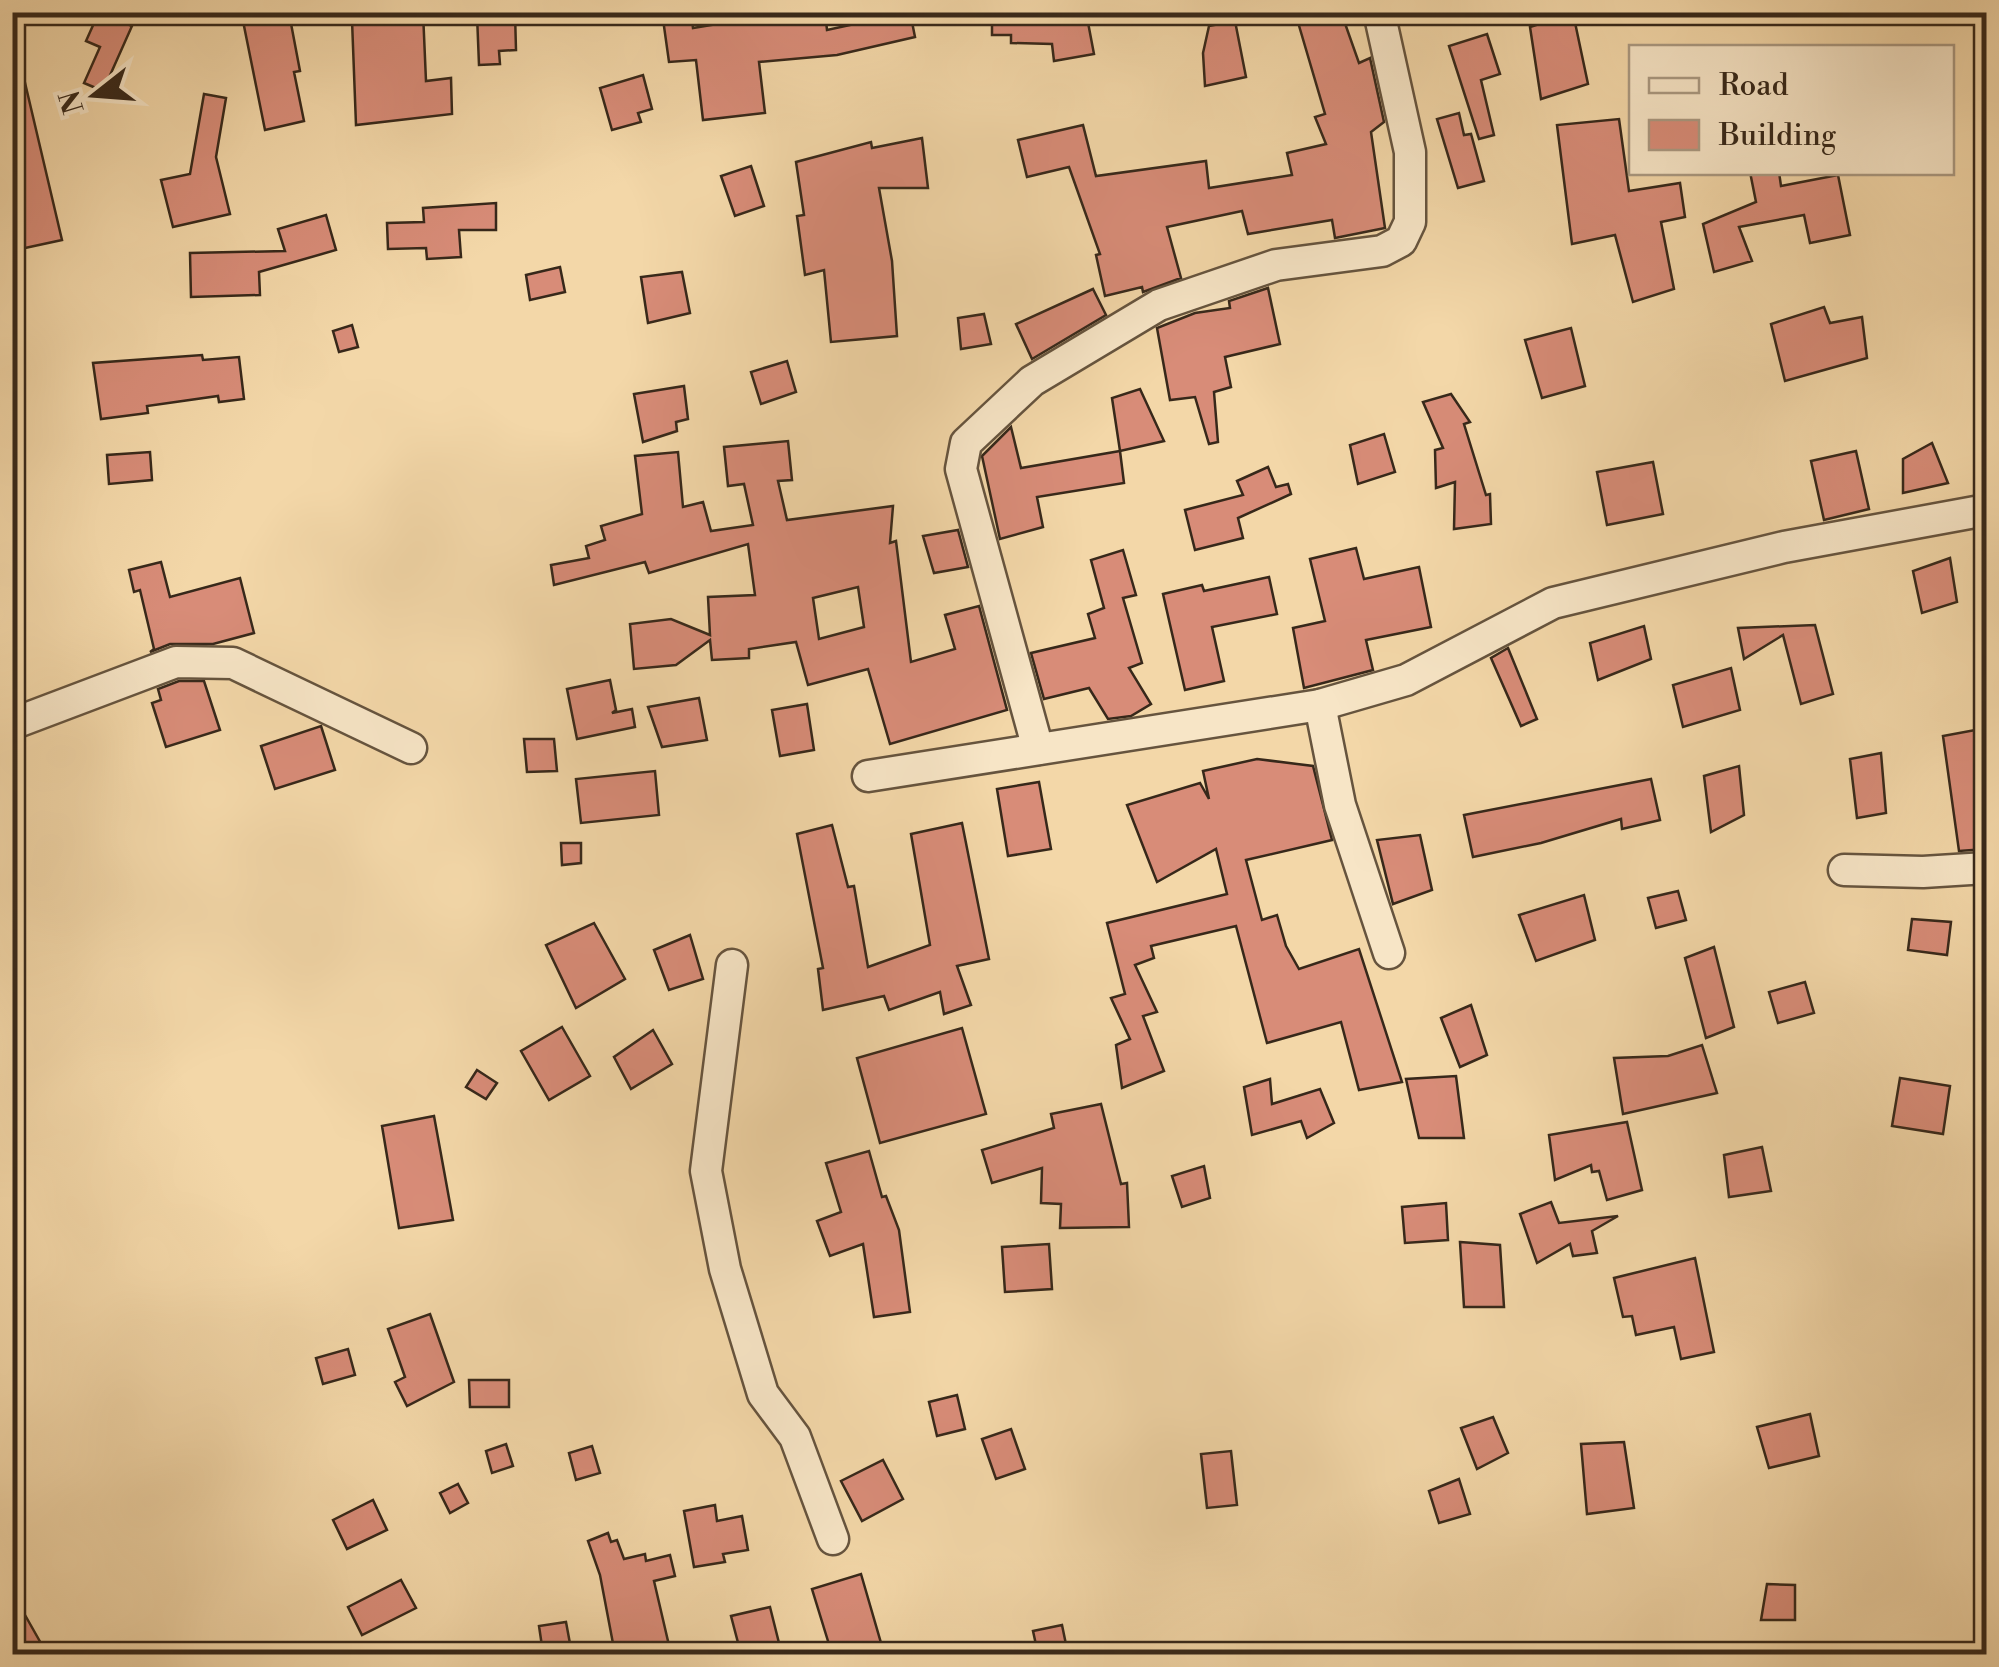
<svg xmlns="http://www.w3.org/2000/svg" width="1999" height="1667" font-family="'Libre Bodoni',serif">
	<style>
		.building { fill: #d88c78; stroke: #37281a; stroke-width: 2.5; fill-rule: evenodd }
		.lines { fill: none; stroke-linecap: round; stroke-linejoin: round }
		.minor-casing { stroke: #66543e; stroke-width: 35 }
		.minor { stroke: #f7e5c6; stroke-width: 30 }
	</style>
	<rect width="100%" height="100%" fill="#f3d7a8"/>
	<filter id="stains"><feTurbulence type="fractalNoise" baseFrequency=".002" numOctaves="4"/><feColorMatrix values="0 0 0 0 .2 0 0 0 0 .09 0 0 0 0 .02 0 0 0 .5 -.17"/></filter>
	<radialGradient id="worn" r=".72"><stop offset=".6" stop-color="#630" stop-opacity="0"/><stop offset="1" stop-color="#630" stop-opacity=".3"/></radialGradient>
	<!-- building -->
	<g class="building">
		<polygon points="99,12 132,26 103,91 84,83 100,47 86,41"/>
		<polygon points="423,12 426,81 451,78 452,114 356,125 352,20"/>
		<polygon points="662,12 691,12 693,28 766,16 825,12 827,30 910,12 915,37 837,55 759,62 765,113 703,120 696,60 669,62"/>
		<polygon points="992,12 1086,12 1094,54 1054,61 1052,44 1011,43 1011,35 992,35"/>
		<polygon points="1295,12 1341,12 1359,63 1370,58 1384,122 1371,132 1385,228 1335,238 1332,220 1248,234 1242,211 1167,227 1181,278 1143,292 1142,287 1105,296 1096,255 1100,254 1069,167 1027,177 1018,140 1083,125 1096,176 1206,161 1209,188 1292,175 1287,153 1326,144 1315,117 1325,114"/>
		<polygon points="289,13 300,71 294,72 304,121 265,130 243,21"/>
		<polygon points="515,13 516,50 499,51 500,64 479,65 477,15"/>
		<polygon points="1573,13 1588,84 1541,99 1530,27"/>
		<polygon points="1235,21 1246,77 1205,86 1203,53 1209,26"/>
		<polygon points="1487,34 1500,74 1481,80 1494,135 1479,139 1449,46"/>
		<polygon points="22,70 62,240 25,248 12,192 12,71"/>
		<polygon points="643,75 652,109 638,113 641,122 612,130 600,88"/>
		<polygon points="204,94 226,98 216,157 230,214 173,227 161,180 190,174"/>
		<polygon points="1459,113 1464,135 1471,134 1484,181 1458,188 1437,119"/>
		<polygon points="1619,119 1629,191 1680,183 1685,217 1661,222 1674,289 1633,302 1615,235 1572,244 1557,125"/>
		<polygon points="922,138 928,188 879,188 892,261 897,336 831,342 824,270 805,275 797,216 804,215 796,162 871,142 872,148"/>
		<polygon points="751,166 764,206 735,216 721,176"/>
		<polygon points="1750,172 1779,172 1781,186 1838,175 1850,235 1810,243 1804,215 1739,227 1752,261 1714,272 1703,224 1756,202"/>
		<polygon points="496,203 496,230 459,230 461,257 427,259 426,248 388,249 387,223 424,222 423,208"/>
		<polygon points="326,215 336,250 259,272 260,295 191,297 190,253 285,251 278,229"/>
		<polygon points="560,267 565,292 530,300 526,275"/>
		<polygon points="682,272 690,313 648,323 641,277"/>
		<polygon points="1268,288 1280,344 1225,357 1231,387 1214,392 1218,442 1209,444 1195,397 1170,400 1157,328 1195,313 1230,308 1229,301"/>
		<polygon points="1093,289 1106,315 1032,359 1016,324"/>
		<polygon points="1824,307 1830,323 1862,317 1867,358 1785,381 1771,324"/>
		<polygon points="984,314 991,344 961,349 958,318"/>
		<polygon points="352,325 358,347 339,352 333,331"/>
		<polygon points="1571,328 1585,386 1542,398 1525,340"/>
		<polygon points="202,355 203,360 239,357 244,399 219,402 218,396 147,406 148,413 101,419 93,363"/>
		<polygon points="787,361 796,392 761,404 751,372"/>
		<polygon points="684,386 688,419 676,422 677,431 643,442 634,394"/>
		<polygon points="1140,389 1164,441 1120,451 1112,398"/>
		<polygon points="1451,394 1470,422 1464,424 1486,495 1490,494 1491,524 1454,529 1455,482 1436,488 1435,450 1443,448 1423,402"/>
		<polygon points="1011,427 1021,468 1120,451 1124,483 1037,497 1043,527 1000,539 982,456"/>
		<polygon points="1384,434 1395,472 1358,484 1350,445"/>
		<path d="M 788,441 L 792,480 L 778,481 L 787,520 L 893,506 L 890,543 L 896,541 L 911,662 L 955,649 L 945,615 L 979,606 L 1007,710 L 890,744 L 868,669 L 808,685 L 796,642 L 749,649 L 749,658 L 712,660 L 710,640 L 676,665 L 634,669 L 630,624 L 671,619 L 710,635 L 708,597 L 755,595 L 748,544 L 649,573 L 645,562 L 554,585 L 551,565 L 589,558 L 586,546 L 605,540 L 601,526 L 642,514 L 635,456 L 678,452 L 683,507 L 703,502 L 711,531 L 753,525 L 744,484 L 728,486 L 724,447 ZM 858,587 L 864,627 L 819,639 L 813,598 Z"/>
		<polygon points="1932,443 1948,483 1903,493 1903,459"/>
		<polygon points="1856,451 1869,509 1824,520 1811,461"/>
		<polygon points="150,452 152,480 109,484 107,455"/>
		<polygon points="1653,462 1663,514 1607,525 1597,472"/>
		<polygon points="1268,467 1276,487 1288,484 1291,494 1238,518 1243,538 1195,550 1185,510 1243,495 1237,481"/>
		<polygon points="958,530 968,567 934,573 923,536"/>
		<polygon points="1356,548 1364,579 1419,567 1431,627 1366,640 1373,670 1304,688 1293,628 1325,621 1310,559"/>
		<polygon points="1123,550 1136,595 1123,598 1142,663 1129,668 1151,704 1131,716 1108,719 1089,688 1044,699 1031,653 1095,638 1088,614 1104,608 1091,560"/>
		<polygon points="1950,558 1957,602 1922,613 1913,571"/>
		<polygon points="161,562 170,597 240,578 254,633 213,644 170,644 150,652 154,649 140,590 134,592 129,570"/>
		<polygon points="1269,577 1277,614 1212,627 1224,681 1185,690 1163,594 1202,585 1204,591"/>
		<polygon points="1815,625 1833,694 1801,704 1783,635 1744,659 1738,628"/>
		<polygon points="1644,626 1651,659 1598,680 1590,643"/>
		<polygon points="1508,648 1537,719 1521,726 1491,658"/>
		<polygon points="1731,668 1740,710 1683,727 1673,685"/>
		<polygon points="610,680 616,710 612,713 632,709 635,727 577,739 567,689"/>
		<polygon points="179,681 204,681 220,730 166,747 152,703 161,700 158,689"/>
		<polygon points="699,698 707,740 662,747 648,707"/>
		<polygon points="807,704 814,750 780,756 772,710"/>
		<polygon points="321,726 335,770 275,789 261,746"/>
		<polygon points="1986,728 1986,849 1959,851 1943,736"/>
		<polygon points="524,739 554,739 557,771 527,772"/>
		<polygon points="1881,753 1886,813 1857,818 1850,759"/>
		<polygon points="1257,759 1313,766 1332,840 1246,860 1262,920 1277,915 1286,946 1299,969 1359,949 1402,1082 1359,1090 1341,1022 1267,1043 1236,926 1151,946 1154,958 1135,965 1157,1012 1143,1016 1164,1071 1122,1088 1116,1045 1130,1039 1111,998 1125,994 1107,923 1227,894 1216,849 1157,882 1127,805 1200,783 1209,799 1203,771"/>
		<polygon points="1739,766 1744,815 1711,832 1704,776"/>
		<polygon points="655,771 659,815 581,823 576,779"/>
		<polygon points="1651,779 1660,820 1622,829 1621,819 1541,843 1473,857 1464,815"/>
		<polygon points="1039,782 1051,849 1008,856 997,789"/>
		<polygon points="962,823 989,959 957,966 971,1005 944,1014 940,992 889,1010 884,996 823,1010 818,969 823,968 797,834 832,825 848,887 854,886 868,967 930,945 911,834"/>
		<polygon points="1420,835 1432,890 1393,904 1377,840"/>
		<polygon points="561,843 581,843 581,863 562,865"/>
		<polygon points="1678,891 1686,920 1656,928 1648,898"/>
		<polygon points="1584,895 1595,940 1536,961 1519,915"/>
		<polygon points="1912,919 1951,922 1947,955 1908,950"/>
		<polygon points="594,923 625,979 576,1008 546,945"/>
		<polygon points="690,935 703,979 669,990 654,950"/>
		<polygon points="1714,947 1734,1027 1706,1038 1685,958"/>
		<polygon points="1805,982 1814,1013 1778,1023 1769,992"/>
		<polygon points="1471,1005 1487,1055 1460,1067 1441,1018"/>
		<polygon points="562,1027 590,1076 549,1100 521,1051"/>
		<polygon points="962,1028 986,1114 880,1143 857,1058"/>
		<polygon points="653,1030 672,1064 631,1089 614,1057"/>
		<polygon points="1702,1045 1717,1093 1623,1114 1614,1058 1668,1056"/>
		<polygon points="477,1070 497,1083 486,1099 466,1087"/>
		<polygon points="1456,1076 1464,1138 1419,1138 1406,1079"/>
		<polygon points="1900,1078 1950,1086 1943,1134 1892,1126"/>
		<polygon points="1270,1079 1272,1104 1320,1089 1334,1123 1307,1138 1301,1121 1252,1135 1244,1087"/>
		<polygon points="1101,1104 1121,1184 1127,1183 1129,1227 1060,1228 1061,1204 1041,1203 1042,1168 992,1183 982,1150 1054,1128 1051,1114"/>
		<polygon points="434,1116 453,1220 399,1228 382,1126"/>
		<polygon points="1627,1122 1642,1190 1607,1200 1599,1171 1592,1172 1591,1165 1555,1180 1549,1135"/>
		<polygon points="1762,1147 1771,1191 1729,1197 1724,1155"/>
		<polygon points="869,1151 882,1197 886,1196 899,1230 910,1312 874,1317 863,1244 830,1256 817,1221 841,1212 826,1163"/>
		<polygon points="1204,1166 1210,1198 1182,1207 1172,1176"/>
		<polygon points="1551,1202 1559,1223 1618,1216 1592,1231 1597,1253 1573,1256 1570,1244 1537,1263 1520,1214"/>
		<polygon points="1446,1203 1448,1240 1405,1243 1402,1207"/>
		<polygon points="1460,1242 1500,1245 1504,1307 1464,1307"/>
		<polygon points="1049,1244 1052,1289 1005,1292 1002,1247"/>
		<polygon points="1695,1258 1714,1352 1681,1359 1674,1327 1636,1335 1632,1316 1623,1317 1614,1278"/>
		<polygon points="430,1314 454,1382 407,1406 395,1382 405,1377 388,1329"/>
		<polygon points="348,1349 355,1375 323,1384 316,1358"/>
		<polygon points="469,1380 509,1380 509,1407 470,1407"/>
		<polygon points="957,1395 965,1429 937,1436 929,1402"/>
		<polygon points="1810,1414 1819,1456 1769,1468 1757,1427"/>
		<polygon points="1493,1417 1508,1453 1477,1469 1461,1428"/>
		<polygon points="1011,1429 1025,1469 996,1479 982,1439"/>
		<polygon points="1624,1442 1634,1508 1587,1514 1581,1444"/>
		<polygon points="506,1444 513,1466 492,1473 486,1451"/>
		<polygon points="592,1446 600,1473 576,1480 569,1453"/>
		<polygon points="1231,1451 1237,1505 1207,1508 1201,1454"/>
		<polygon points="883,1460 903,1499 862,1521 841,1481"/>
		<polygon points="1459,1479 1470,1514 1439,1523 1429,1491"/>
		<polygon points="458,1484 468,1503 450,1513 440,1493"/>
		<polygon points="373,1500 387,1530 347,1549 333,1520"/>
		<polygon points="715,1505 717,1521 742,1516 748,1550 723,1554 725,1562 694,1567 684,1511"/>
		<polygon points="608,1533 611,1542 617,1540 624,1559 645,1554 646,1561 670,1555 675,1576 654,1581 671,1654 615,1654 600,1575 588,1541"/>
		<polygon points="861,1574 881,1643 864,1648 865,1654 832,1654 812,1589"/>
		<polygon points="401,1580 416,1608 362,1635 348,1607"/>
		<polygon points="1767,1584 1795,1585 1795,1620 1761,1620"/>
		<polygon points="12,1592 47,1654 12,1654"/>
		<polygon points="770,1607 780,1647 741,1654 731,1616"/>
		<polygon points="566,1622 571,1649 543,1653 539,1626"/>
		<polygon points="1062,1625 1068,1654 1038,1654 1033,1631"/>
	</g>
	<g class="lines">
		<defs>
			<g id="minor">
				<polyline points="1320,705 1340,805 1389,953"/>
				<polyline points="12,724 176,662 233,663 411,748"/>
				<polyline points="1038,749 961,469 966,443 1032,381 1159,305 1276,265 1382,251 1401,241 1410,222 1410,152 1379,12"/>
				<polyline points="868,776 1320,705 1406,680 1553,603 1784,547 1986,510"/>
				<polyline points="1844,870 1923,872 1986,868"/>
				<polyline points="732,965 706,1171 725,1269 763,1394 795,1437 833,1539"/>
			</g>
		</defs>
		<!-- minor casing -->
		<use href="#minor" class="minor-casing"/>
		<!-- minor -->
		<use href="#minor" class="minor"/>
	</g>
	<!-- margin -->
	<rect width="1999" height="1667" fill="none" stroke="#f3d7a8" stroke-width="50"/>
	<rect x="15" y="15" width="1969" height="1637" fill="none" stroke="#37281a" stroke-width="5"/>
	<rect x="25" y="25" width="1949" height="1617" fill="none" stroke="#37281a" stroke-width="2.5"/>
	<!-- legend -->
	<rect x="1629" y="45" width="325" height="130" fill="#f7e5c6" stroke="#aa9981" stroke-width="2.5"/>
	<rect x="1649" y="78" width="50" height="15" fill="#f7e5c6" stroke="#aa9981" stroke-width="2.5"/>
	<text x="1719" y="95" font-size="30" fill="#37281a">Road</text>
	<rect x="1649" y="120" width="50" height="30" fill="#d88c78" stroke="#aa9981" stroke-width="2.5"/>
	<text x="1719" y="145" font-size="30" fill="#37281a">Building</text>
	<!-- north arrow -->
	<g transform="translate(95 95) rotate(253)" stroke="#f7e5c6" stroke-width="8" paint-order="stroke">
	<path d="M0-8L18 38L0 25L-18 38Z" fill="#37281a"/>
	<text y="-15" font-size="28" font-weight="bold" text-anchor="middle" fill="#37281a">N</text>
	</g>
	<rect width="100%" height="100%" filter="url(#stains)"/>
	<rect width="100%" height="100%" fill="url(#worn)"/>
</svg>
